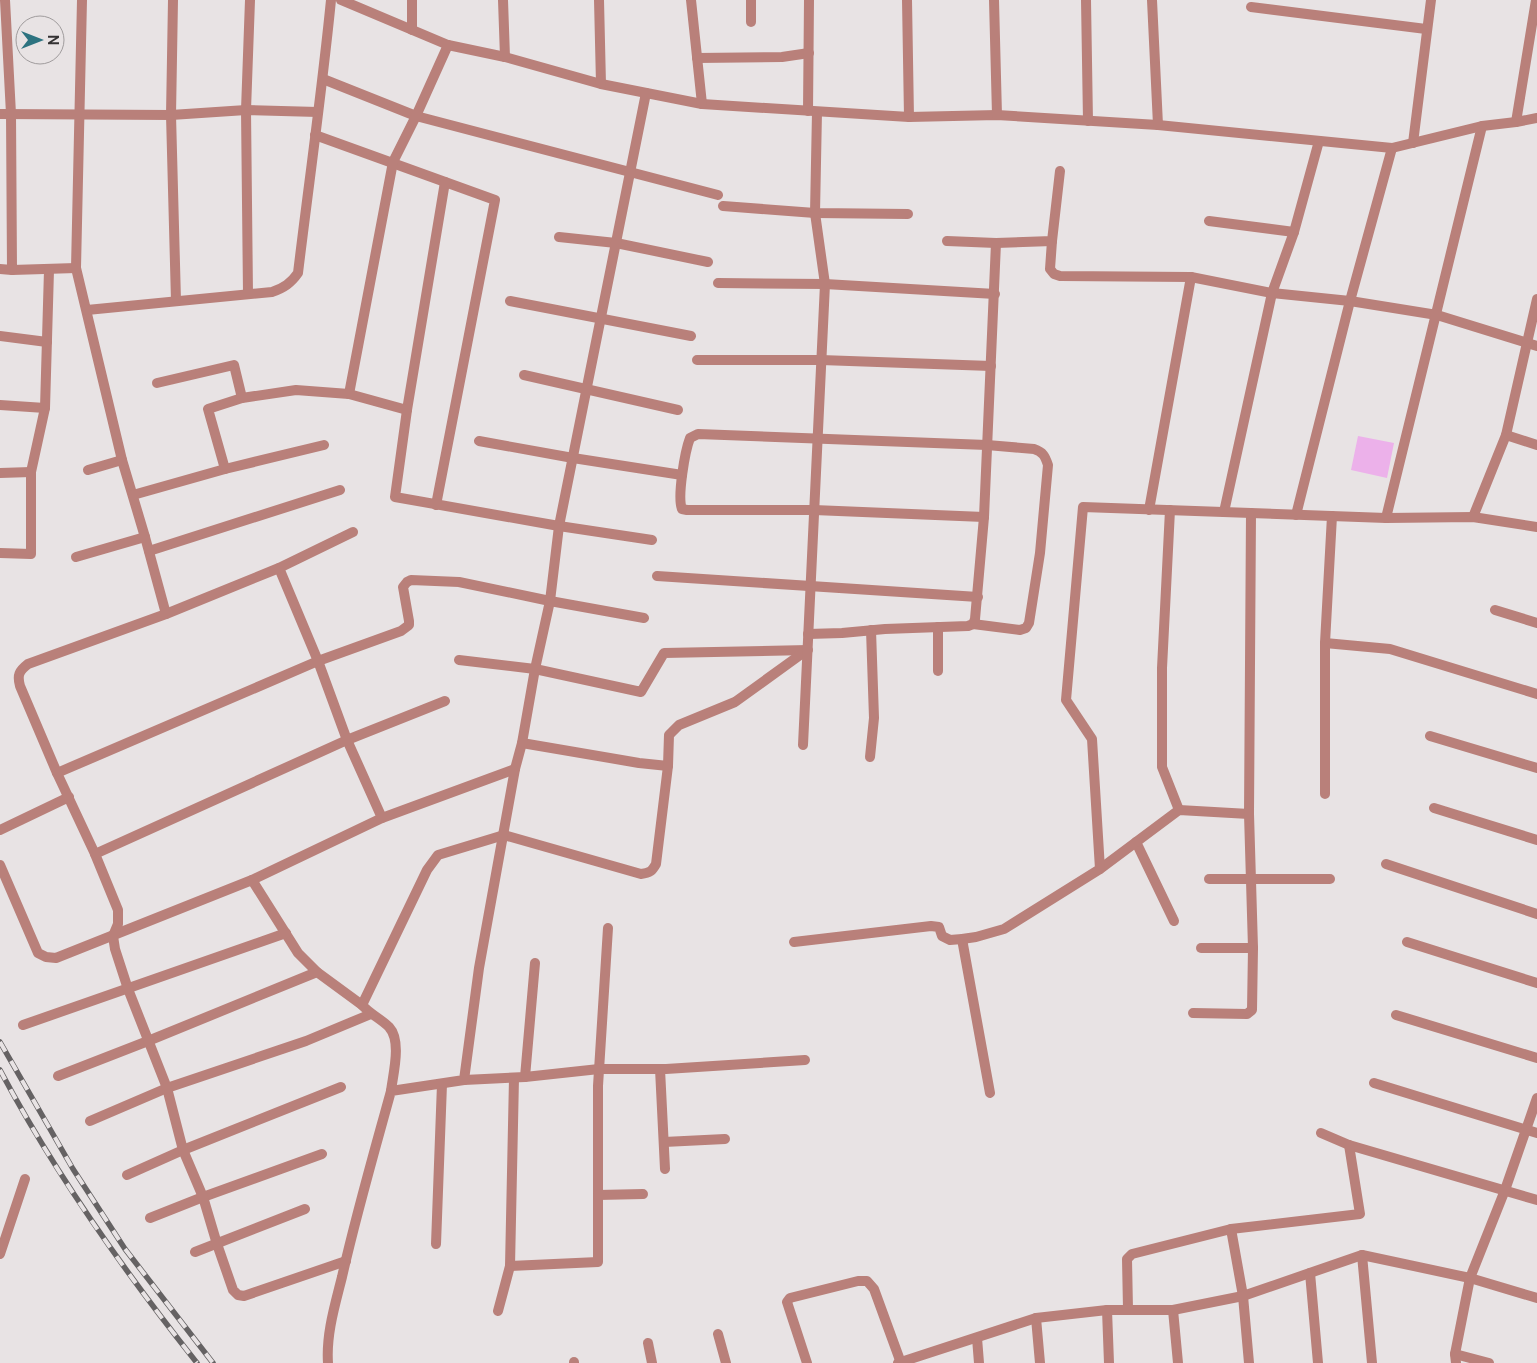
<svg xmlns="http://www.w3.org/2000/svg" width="1537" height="1363" font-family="'Public Sans',sans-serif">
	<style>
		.building { fill: #ecb1ea }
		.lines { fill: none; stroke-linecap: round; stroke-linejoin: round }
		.street { stroke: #b9807a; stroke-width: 10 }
		.rail-casing { stroke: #656263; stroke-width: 5.5 }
		.rail { stroke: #e8e3e4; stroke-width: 4; stroke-dasharray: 11; stroke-linecap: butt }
	</style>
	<rect width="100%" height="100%" fill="#e8e3e4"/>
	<!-- building -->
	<polygon class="building" points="1358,436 1394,443 1387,478 1351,470"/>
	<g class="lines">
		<!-- street -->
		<g class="street">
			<polyline points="5,0 11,114 12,270 76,268"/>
			<polyline points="82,0 76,268 122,460 145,537 166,614"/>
			<polyline points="173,0 171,115 176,301"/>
			<polyline points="341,0 448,45 505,57 601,84 702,104 909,117 997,115 1158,125 1392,148 1482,126 1516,122 1537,118"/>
			<polyline points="412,0 412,30"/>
			<polyline points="503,0 505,57"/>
			<polyline points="599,0 601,84"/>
			<polyline points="691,0 702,104"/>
			<polyline points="751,0 751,22"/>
			<polyline points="907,0 909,117"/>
			<polyline points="994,0 997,115"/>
			<polyline points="1086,0 1088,121"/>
			<polyline points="1152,0 1158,125"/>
			<polyline points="1251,7 1426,29"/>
			<polyline points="697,58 782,57 809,53"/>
			<polyline points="323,79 416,116 718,195"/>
			<polyline points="808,111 809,0"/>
			<polyline points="0,114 171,115 246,110 318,112"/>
			<polyline points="1516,122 1536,0"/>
			<polyline points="315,135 495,200 436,505"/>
			<polyline points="1413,143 1431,0"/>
			<polyline points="445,182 407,410 395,497 559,526 652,540"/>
			<polyline points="723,206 815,213 908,214"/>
			<polyline points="1209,221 1294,232"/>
			<polyline points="559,237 616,243 708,262"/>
			<polyline points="947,241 996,243 1052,241 1060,171"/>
			<polyline points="1052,241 1050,269 1054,274 1060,276 1191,277 1272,293 1350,301 1437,315 1537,346"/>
			<polyline points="0,269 12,270"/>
			<polyline points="718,283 825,284 995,294"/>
			<polyline points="248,294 246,110 250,0"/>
			<polyline points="510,301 691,336"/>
			<path d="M 87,310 L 272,292 C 284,288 291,283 298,273 C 309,182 322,91 331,0"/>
			<polyline points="0,336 47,342"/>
			<polyline points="697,360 821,360 991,366"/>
			<polyline points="524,375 678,410"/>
			<polyline points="157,383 234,365 242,398"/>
			<polyline points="349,394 393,162 416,116 448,45"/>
			<polyline points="0,405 45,408"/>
			<polyline points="1506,435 1537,445"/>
			<polyline points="479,441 573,458 682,475"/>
			<polyline points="225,469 208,409 242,398 296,390 349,394 407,410"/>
			<polyline points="88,470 122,460"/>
			<polyline points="0,473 31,472"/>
			<polyline points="133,495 225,469 324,445"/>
			<polyline points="1149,510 1191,277"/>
			<polyline points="1170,510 1162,668 1162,767 1179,810"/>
			<polyline points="1224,512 1272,293 1294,232 1319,141"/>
			<polyline points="1296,515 1350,301 1392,148"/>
			<polyline points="1473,517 1506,435 1537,299"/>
			<polyline points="1386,518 1482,126"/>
			<polyline points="149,551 340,490"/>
			<polyline points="0,553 31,554 31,472 45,408 49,270"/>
			<polyline points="76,557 145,537"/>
			<polyline points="279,568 318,661 347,740 382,818"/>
			<polyline points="657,576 978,597"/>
			<polyline points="1495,610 1537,623"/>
			<path d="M 973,624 L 1020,630 L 1026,628 L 1029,623 L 1040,553 L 1048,465 C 1045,456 1043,452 1034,449 L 987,445 L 698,434 L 690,438 C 685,451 677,497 682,509 L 687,510 L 814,510 L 984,517"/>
			<polyline points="938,627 938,671"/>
			<polyline points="808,634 842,633 885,629 968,626 973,624 975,619 984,517 996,243"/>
			<polyline points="1325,643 1390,649 1537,694"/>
			<polyline points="459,660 535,669 641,692 664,653 808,650"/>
			<polyline points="1430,736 1537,768"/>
			<polyline points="522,743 639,763 668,766 669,735 679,725 735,702 807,650"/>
			<polyline points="803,745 825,284 815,213 817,112"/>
			<polyline points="870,757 874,718 871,630"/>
			<polyline points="57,773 318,661 401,631 409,625 409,621 403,587 407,582 411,580 459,582 550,601 644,618"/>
			<polyline points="1325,794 1325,643 1332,516"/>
			<polyline points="1434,808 1537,840"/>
			<polyline points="0,830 69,797"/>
			<polyline points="1136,842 1174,921"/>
			<polyline points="95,854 347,740 445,701"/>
			<polyline points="1386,864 1537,914"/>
			<polyline points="0,865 38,953 46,957 56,958 252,880 382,818 515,769"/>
			<polyline points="1100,869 1179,810 1249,814 1251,513"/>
			<polyline points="1209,879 1330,879"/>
			<polyline points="252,880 298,953 317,972 362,1005"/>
			<polyline points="962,939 990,1093"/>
			<polyline points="794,942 931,926 939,927 942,936 950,940 962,939 976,937 1004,929 1100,869 1092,739 1066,700 1083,507 1386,518 1473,517 1537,527"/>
			<polyline points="1407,942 1537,983"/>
			<polyline points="1201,948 1253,948"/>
			<polyline points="1193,1013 1247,1014 1252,1010 1253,948 1249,814"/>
			<polyline points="1396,1015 1537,1058"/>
			<polyline points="23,1025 286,933"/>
			<polyline points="660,1069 665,1169"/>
			<polyline points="58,1076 148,1041 317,972"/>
			<polyline points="525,1077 535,963"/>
			<polyline points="514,1078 510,1266 598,1262 598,1086 608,928"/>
			<polyline points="464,1080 525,1077 599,1069 666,1069 805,1060"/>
			<polyline points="1374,1083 1537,1133"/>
			<path d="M 391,1091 C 393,1074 402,1041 389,1027 C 381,1019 370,1014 362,1005 L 427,870 L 438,855 L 504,835 L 641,874 C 650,873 652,871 656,864 L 668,766"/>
			<polyline points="90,1121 167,1088 306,1041 371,1014"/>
			<polyline points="1321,1133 1349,1145 1537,1200"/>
			<polyline points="664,1142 725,1139"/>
			<polyline points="127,1175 183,1150 341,1087"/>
			<polyline points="598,1195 643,1194"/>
			<polyline points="150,1218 203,1197 322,1154"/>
			<polyline points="1231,1229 1243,1296 1249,1363"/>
			<polyline points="436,1244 442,1084"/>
			<polyline points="195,1252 305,1209"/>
			<polyline points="0,1254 25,1179"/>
			<polyline points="1362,1255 1372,1363"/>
			<path d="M 346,1261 L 244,1296 L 238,1295 L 233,1290 L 217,1244 L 203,1197 L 183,1150 L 167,1088 L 128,989 L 115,949 L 113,936 L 118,924 L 118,910 L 95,854 L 57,773 L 20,686 C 17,675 19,671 28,664 L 166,614 L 279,568 L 353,532"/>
			<polyline points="1310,1273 1318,1363"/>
			<polyline points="1128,1309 1127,1259 1132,1254 1231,1229 1360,1214 1349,1145"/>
			<polyline points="1107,1310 1109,1363"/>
			<polyline points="1173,1310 1178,1363"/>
			<polyline points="498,1311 510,1266"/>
			<polyline points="1036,1318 1040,1363"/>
			<polyline points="718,1334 726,1363"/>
			<polyline points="977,1338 979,1363"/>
			<polyline points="648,1343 652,1363"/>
			<polyline points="1455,1354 1489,1363"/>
			<polyline points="574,1362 574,1363"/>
			<path d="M 328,1363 C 326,1334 335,1305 342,1277 C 356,1215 374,1153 391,1091 L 464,1080 L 479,968 L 515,769 L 522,743 L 535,669 L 550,601 L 559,526 L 646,93"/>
			<polyline points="807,1363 787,1302 790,1298 858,1281 867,1281 874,1289 901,1363"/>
			<polyline points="898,1363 1036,1318 1107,1310 1173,1310 1243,1296 1362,1255 1470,1278 1537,1298"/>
			<polyline points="1456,1363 1455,1354 1470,1278 1505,1190 1537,1098"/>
		</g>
		<defs>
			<g id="rail">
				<polyline points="0,1042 73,1169 125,1249 213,1363"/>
				<path d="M 0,1070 C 55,1174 124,1271 197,1363"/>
			</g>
		</defs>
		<!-- rail casing -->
		<use href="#rail" class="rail-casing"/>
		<!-- rail -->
		<use href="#rail" class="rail"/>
	</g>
	<!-- north arrow -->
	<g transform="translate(40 40) rotate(90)"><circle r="24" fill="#e8e3e4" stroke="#a09c9d"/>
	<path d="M0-4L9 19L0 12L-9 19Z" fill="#2d7380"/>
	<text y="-8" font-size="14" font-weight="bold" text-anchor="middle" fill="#343233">N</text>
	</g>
</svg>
